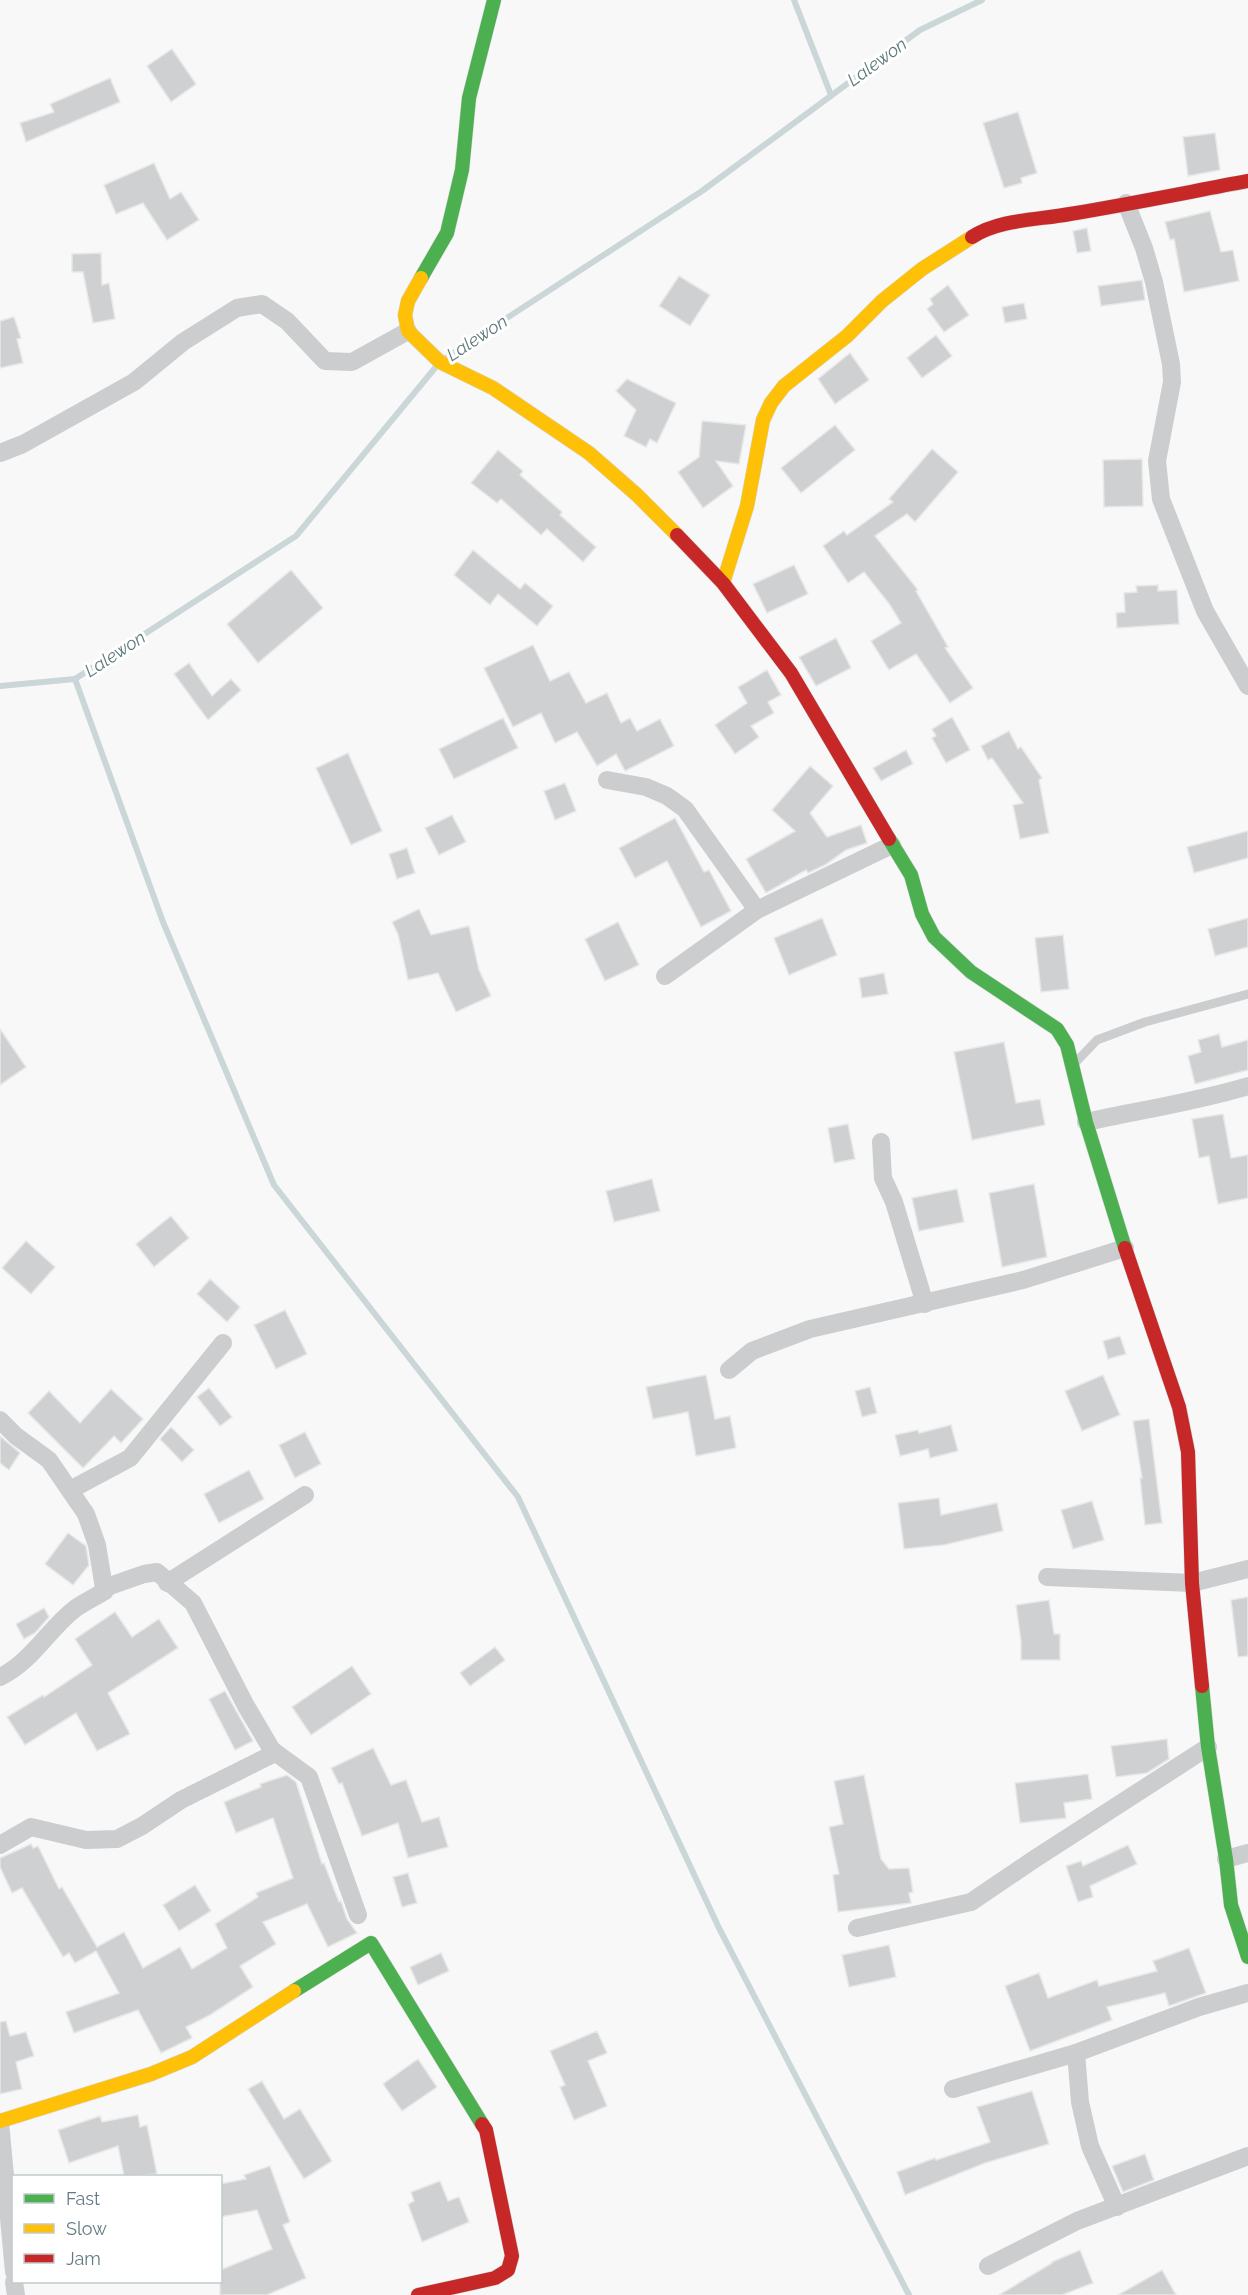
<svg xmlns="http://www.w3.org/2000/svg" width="1248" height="2295" font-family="Raleway,sans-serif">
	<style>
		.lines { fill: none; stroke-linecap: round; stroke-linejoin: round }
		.stream { stroke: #cad6d7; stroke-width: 6 }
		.building { fill: #ced0d1; stroke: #e8e8e8; stroke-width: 1.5 }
		.fast-casing { stroke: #d4d5d6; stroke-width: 15 }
		.slow-casing { stroke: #d4d5d6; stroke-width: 15 }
		.jam-casing { stroke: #d4d5d6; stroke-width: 15 }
		.lane { stroke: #cbcdce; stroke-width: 9 }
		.street { stroke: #cbcdce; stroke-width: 18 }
		.fast { stroke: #4caf50; stroke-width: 14 }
		.slow { stroke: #ffc107; stroke-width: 14 }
		.jam { stroke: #c62828; stroke-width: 14 }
		.labels { text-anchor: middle; stroke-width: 6; stroke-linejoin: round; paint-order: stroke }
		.water-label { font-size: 18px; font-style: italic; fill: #5e797c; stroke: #fff }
	</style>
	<rect width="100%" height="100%" fill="#f8f8f8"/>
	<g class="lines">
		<!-- stream -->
		<g class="stream">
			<polyline points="794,0 831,95"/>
			<polyline points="447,357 702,191 920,30 982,0"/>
			<polyline points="75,679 163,922 274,1185 518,1497 719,1928 909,2295"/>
			<polyline points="0,686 75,679 296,536 435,368"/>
		</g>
	</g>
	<!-- building -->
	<g class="building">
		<polygon points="172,49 196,84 171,102 147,66"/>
		<polygon points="110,78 120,102 26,142 20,123 54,112 50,104"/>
		<polygon points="1018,112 1037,173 1021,178 1022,183 1004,188 983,123"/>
		<polygon points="1215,133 1220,170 1188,176 1183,137"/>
		<polygon points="154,163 170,199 181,192 199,220 167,240 143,203 116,214 104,185"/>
		<polygon points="1210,211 1221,252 1233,250 1239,281 1184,292 1174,239 1170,240 1165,222"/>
		<polygon points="1087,228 1091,251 1077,253 1073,231"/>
		<polygon points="101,253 102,285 109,283 115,319 93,323 83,272 72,272 72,254"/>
		<polygon points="679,276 710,295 690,326 659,306"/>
		<polygon points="1142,280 1145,300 1101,306 1098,286"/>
		<polygon points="948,285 969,315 944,332 927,309 933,304 930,299"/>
		<polygon points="1024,303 1027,319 1005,323 1002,307"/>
		<polygon points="14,317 21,338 17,339 23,363 0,368 0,321"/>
		<polygon points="936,335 952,356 922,378 907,358"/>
		<polygon points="850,353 869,380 835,404 818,379"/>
		<polygon points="627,379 676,403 657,443 650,439 646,447 624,436 636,410 616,391"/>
		<polygon points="702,421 746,425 739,464 716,461 733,486 703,508 678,472 699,457"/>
		<polygon points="835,425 855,450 801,493 781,468"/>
		<polygon points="932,449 958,472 915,522 907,514 875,536 918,590 916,591 948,647 945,648 973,688 950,703 916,654 889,670 871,641 901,623 890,605 864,572 848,583 823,546 844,531 847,535 893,502 889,499"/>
		<polygon points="498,450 523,471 520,475 562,512 560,515 596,547 583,562 547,529 541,535 501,499 497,503 471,483"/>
		<polygon points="1142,459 1143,506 1104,507 1103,460"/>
		<polygon points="473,550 520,589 525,583 553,606 537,626 498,594 490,605 454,575"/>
		<polygon points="794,565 808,594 767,613 753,584"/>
		<polygon points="291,570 323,608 258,663 227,624"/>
		<polygon points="1158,585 1158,591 1177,590 1179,624 1117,628 1116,613 1125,612 1124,593 1137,592 1136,586"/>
		<polygon points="836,638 851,668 816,686 799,657"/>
		<polygon points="533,645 550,681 569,672 586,703 607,693 621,723 630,718 637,731 660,719 674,746 625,771 616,754 597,766 577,732 555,743 541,713 513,727 484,668"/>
		<polygon points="189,663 212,696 231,679 241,690 208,720 174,674"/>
		<polygon points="767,670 781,695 768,702 774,713 751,726 759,737 735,754 715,725 747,703 738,687"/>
		<polygon points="952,717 970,750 946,763 932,738 936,736 932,729"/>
		<polygon points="503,718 518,748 454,779 439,749"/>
		<polygon points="1009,731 1018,749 1021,747 1042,778 1039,780 1049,833 1020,839 1013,805 1023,803 992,758 988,760 981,746"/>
		<polygon points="906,750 913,764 881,781 873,768"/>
		<polygon points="348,753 382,831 351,845 316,768"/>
		<polygon points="810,766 833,786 810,813 827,837 861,825 867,843 846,850 825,865 808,873 806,870 766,893 746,859 795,831 772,810"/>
		<polygon points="565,783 576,811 555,820 544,791"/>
		<polygon points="452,815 466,842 439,855 425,828"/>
		<polygon points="675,818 704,872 709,870 731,911 701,927 667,861 635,878 619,848"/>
		<polygon points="1248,831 1248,858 1194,873 1187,847"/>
		<polygon points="407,848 415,873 397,879 389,854"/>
		<polygon points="419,909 431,935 469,926 479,970 491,996 456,1012 438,973 408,980 398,934 392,922"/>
		<polygon points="822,918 837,955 789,975 774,938"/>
		<polygon points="1248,918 1248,947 1215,956 1208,929"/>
		<polygon points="618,922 639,965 605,981 585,939"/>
		<polygon points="1063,935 1069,989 1041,992 1035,938"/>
		<polygon points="884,973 888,994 862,998 859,978"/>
		<polygon points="0,1029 26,1067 0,1085"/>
		<polygon points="1219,1034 1222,1047 1248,1040 1248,1070 1195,1084 1188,1056 1201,1052 1198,1040"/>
		<polygon points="1004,1042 1016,1103 1040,1099 1045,1125 972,1140 954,1052"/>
		<polygon points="1223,1114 1231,1158 1248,1155 1248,1198 1218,1204 1209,1156 1199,1158 1192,1119"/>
		<polygon points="848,1124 855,1159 834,1163 828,1128"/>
		<polygon points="652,1179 660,1211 614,1222 606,1191"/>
		<polygon points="1034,1184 1047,1257 1002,1267 989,1193"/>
		<polygon points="957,1189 964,1222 919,1231 912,1198"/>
		<polygon points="171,1216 189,1238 154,1267 136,1244"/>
		<polygon points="26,1241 55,1267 31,1294 2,1268"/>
		<polygon points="210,1279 240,1307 227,1322 197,1294"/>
		<polygon points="285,1310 307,1354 276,1369 254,1325"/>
		<polygon points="1120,1336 1126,1354 1108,1359 1103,1341"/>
		<polygon points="706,1375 715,1419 730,1416 736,1448 696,1456 688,1412 653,1419 646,1387"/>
		<polygon points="1103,1375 1120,1415 1082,1431 1065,1391"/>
		<polygon points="870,1387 877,1413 862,1417 855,1391"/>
		<polygon points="209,1388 232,1417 220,1426 197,1397"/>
		<polygon points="111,1389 143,1419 121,1443 114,1436 83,1468 28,1413 49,1391 80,1423"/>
		<polygon points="1149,1419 1162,1523 1145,1525 1140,1478 1142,1478 1133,1421"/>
		<polygon points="951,1425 958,1451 930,1458 928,1449 900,1456 895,1435 918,1430 919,1433"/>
		<polygon points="171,1427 194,1450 182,1462 160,1439"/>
		<polygon points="305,1432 321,1464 295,1478 279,1445"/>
		<polygon points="0,1436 20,1453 9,1470 0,1463"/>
		<polygon points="249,1470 264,1499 219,1523 204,1494"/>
		<polygon points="939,1498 941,1515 997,1503 1003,1531 944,1545 904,1549 898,1503"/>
		<polygon points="1092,1501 1104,1540 1073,1549 1061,1510"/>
		<polygon points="68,1533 86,1546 89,1565 73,1585 45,1564"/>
		<polygon points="1248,1597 1248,1656 1238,1657 1231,1600"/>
		<polygon points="1049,1600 1054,1634 1060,1634 1060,1660 1021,1660 1021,1641 1016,1605"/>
		<polygon points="44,1608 49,1617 35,1633 24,1639 16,1624"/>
		<polygon points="115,1612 132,1637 159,1619 178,1648 108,1693 130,1734 97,1751 76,1713 25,1745 7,1717 43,1695 44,1697 92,1665 75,1639"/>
		<polygon points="495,1647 505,1660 470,1686 460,1673"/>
		<polygon points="352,1666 371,1694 311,1735 292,1707"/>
		<polygon points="225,1691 253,1741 235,1750 209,1699"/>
		<polygon points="1167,1739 1169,1759 1147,1773 1116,1777 1111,1746"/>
		<polygon points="373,1748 391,1785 406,1780 422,1822 439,1817 448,1847 408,1858 398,1823 362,1836 342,1783 339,1784 331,1768"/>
		<polygon points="1088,1774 1092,1799 1064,1803 1066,1818 1020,1823 1015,1783"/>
		<polygon points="287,1775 296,1782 322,1864 324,1863 339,1902 341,1901 347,1919 357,1933 328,1947 307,1904 263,1922 276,1944 240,1966 253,1987 210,2015 186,2027 192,2038 161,2053 138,2010 74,2033 66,2012 119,1993 96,1951 75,1963 69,1953 63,1957 22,1888 12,1893 0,1867 0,1858 31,1844 33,1848 38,1846 59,1889 62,1887 97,1947 124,1932 143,1968 180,1947 192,1969 227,1948 215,1924 258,1897 256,1893 293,1878 273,1818 236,1833 224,1802 261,1787 260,1784"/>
		<polygon points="864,1775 881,1859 889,1869 909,1868 913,1892 909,1893 911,1903 838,1912 833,1875 839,1874 829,1827 843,1824 834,1781"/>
		<polygon points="1128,1845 1137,1864 1090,1886 1093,1897 1078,1902 1066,1866 1081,1861 1083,1866"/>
		<polygon points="408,1873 417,1903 402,1907 393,1877"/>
		<polygon points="195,1885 211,1911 179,1931 163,1905"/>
		<polygon points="889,1945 896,1977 849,1987 842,1955"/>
		<polygon points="1189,1948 1206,1993 1169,2006 1165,1993 1107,2007 1112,2020 1030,2051 1005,1986 1039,1973 1048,1998 1097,1980 1099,1986 1157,1971 1153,1961"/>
		<polygon points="441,1953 449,1971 418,1985 410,1967"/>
		<polygon points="6,2021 10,2036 26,2032 34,2056 16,2062 22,2089 0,2094 0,2022"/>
		<polygon points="597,2031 607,2053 588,2061 607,2106 574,2120 560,2087 565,2085 550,2051"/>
		<polygon points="418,2059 437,2087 402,2111 383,2084"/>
		<polygon points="262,2081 284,2119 300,2109 332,2161 304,2179 248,2089"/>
		<polygon points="1032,2091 1049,2144 985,2163 905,2195 897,2172 935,2158 936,2160 990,2142 977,2107"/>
		<polygon points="138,2115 140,2127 147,2125 157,2174 124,2176 118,2146 69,2163 58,2130 100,2116 102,2122"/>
		<polygon points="1145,2154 1154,2180 1123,2192 1112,2166"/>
		<polygon points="270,2166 290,2222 283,2225 306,2278 267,2295 220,2295 220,2270 272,2249 257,2210 220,2217 220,2184 246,2179 244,2175"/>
		<polygon points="440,2181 448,2201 459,2197 469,2222 422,2242 408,2204 414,2201 411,2192"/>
		<polygon points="1080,2250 1093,2283 1062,2295 999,2295 1052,2263 1052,2262"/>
		<polygon points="1162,2270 1176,2295 1118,2295"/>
	</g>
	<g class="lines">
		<defs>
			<g id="fast">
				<polyline points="421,278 447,233 462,170 469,98 494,0"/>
				<polyline points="889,839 911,875 922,914 934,937 971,972 1057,1029 1067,1045 1086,1122 1125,1248"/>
				<polyline points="1202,1686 1208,1747 1226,1859 1231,1905 1248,1957"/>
				<polyline points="294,1991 371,1943 482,2124"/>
			</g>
			<g id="slow">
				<polyline points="421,278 408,301 405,315 408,331 440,362 493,388 589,453 637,495 677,535"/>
				<polyline points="723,583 747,506 763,420 771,403 784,386 847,336 882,301 922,269 972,237"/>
				<polyline points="0,2121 151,2074 192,2057 294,1991"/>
			</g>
			<g id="jam">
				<path d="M 972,237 C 1000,219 1038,220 1070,214 C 1130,204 1189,192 1248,181"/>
				<polyline points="677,535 723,583 791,673 889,839"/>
				<polyline points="1125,1248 1179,1407 1188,1452 1192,1583 1202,1686"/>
				<polyline points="418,2295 495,2278 508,2270 512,2256 486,2130 482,2124"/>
			</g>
		</defs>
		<!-- fast casing -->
		<use href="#fast" class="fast-casing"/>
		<!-- slow casing -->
		<use href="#slow" class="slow-casing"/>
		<!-- jam casing -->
		<use href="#jam" class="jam-casing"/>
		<!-- lane -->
		<polyline class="lane" points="1075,1063 1097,1040 1145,1022 1248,994"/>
		<!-- street -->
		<g class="street">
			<polyline points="1126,203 1144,248 1154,282 1171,364 1172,382 1157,461 1161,499 1205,611 1248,686"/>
			<polyline points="0,453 23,444 134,382 183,342 237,308 262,304 287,321 325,361 352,362 408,331"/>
			<polyline points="607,780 646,787 667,796 685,809 757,910"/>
			<polyline points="665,976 757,910 892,845"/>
			<path d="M 1086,1122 C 1140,1110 1195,1102 1248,1086"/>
			<polyline points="881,1142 883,1178 894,1202 925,1304"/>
			<polyline points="729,1370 752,1351 810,1329 1023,1280 1125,1248"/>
			<polyline points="0,1420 16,1436 49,1460 86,1514 97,1545 104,1588"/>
			<polyline points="70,1490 130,1458 223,1343"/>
			<polyline points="1047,1577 1192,1583 1248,1569"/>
			<polyline points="167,1583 305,1495"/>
			<path d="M 0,1677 C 32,1662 50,1627 76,1608 C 85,1602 95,1597 105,1591 L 104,1588 L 144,1574 L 157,1572 L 193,1603 L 246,1706 L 272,1750 L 309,1777 L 358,1915"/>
			<polyline points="0,1845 31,1827 86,1840 117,1839 142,1826 181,1800 275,1753 272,1750"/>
			<polyline points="1226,1859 1248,1853"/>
			<polyline points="857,1928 971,1902 1033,1860 1208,1747"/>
			<polyline points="1076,2053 1080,2102 1090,2146 1117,2207"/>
			<polyline points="953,2089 1076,2053 1199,2007 1248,1993"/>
			<polyline points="0,2122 14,2272"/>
			<polyline points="988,2266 1077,2221 1248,2156"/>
			<polyline points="14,2282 16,2295"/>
		</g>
		<!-- fast -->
		<use href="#fast" class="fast"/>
		<!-- slow -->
		<use href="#slow" class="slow"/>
		<!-- jam -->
		<use href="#jam" class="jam"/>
	</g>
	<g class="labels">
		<!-- water labels -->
		<g class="water-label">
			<text transform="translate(877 62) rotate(-36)" y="6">Lalewon</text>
			<text transform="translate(477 338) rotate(-33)" y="6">Lalewon</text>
			<text transform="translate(115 654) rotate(-33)" y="6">Lalewon</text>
		</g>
	</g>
	<!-- legend -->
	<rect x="12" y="2175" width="210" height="108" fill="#ffffff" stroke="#c1cacd" stroke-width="1.5"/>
	<rect x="24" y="2194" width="30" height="9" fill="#4caf50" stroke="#c1cacd" stroke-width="1.5"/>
	<text x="66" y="2205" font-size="18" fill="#637a83">Fast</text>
	<rect x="24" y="2224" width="30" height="9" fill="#ffc107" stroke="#c1cacd" stroke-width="1.5"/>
	<text x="66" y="2235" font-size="18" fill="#637a83">Slow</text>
	<rect x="24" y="2254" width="30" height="9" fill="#c62828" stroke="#c1cacd" stroke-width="1.5"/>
	<text x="66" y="2265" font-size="18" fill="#637a83">Jam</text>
</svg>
